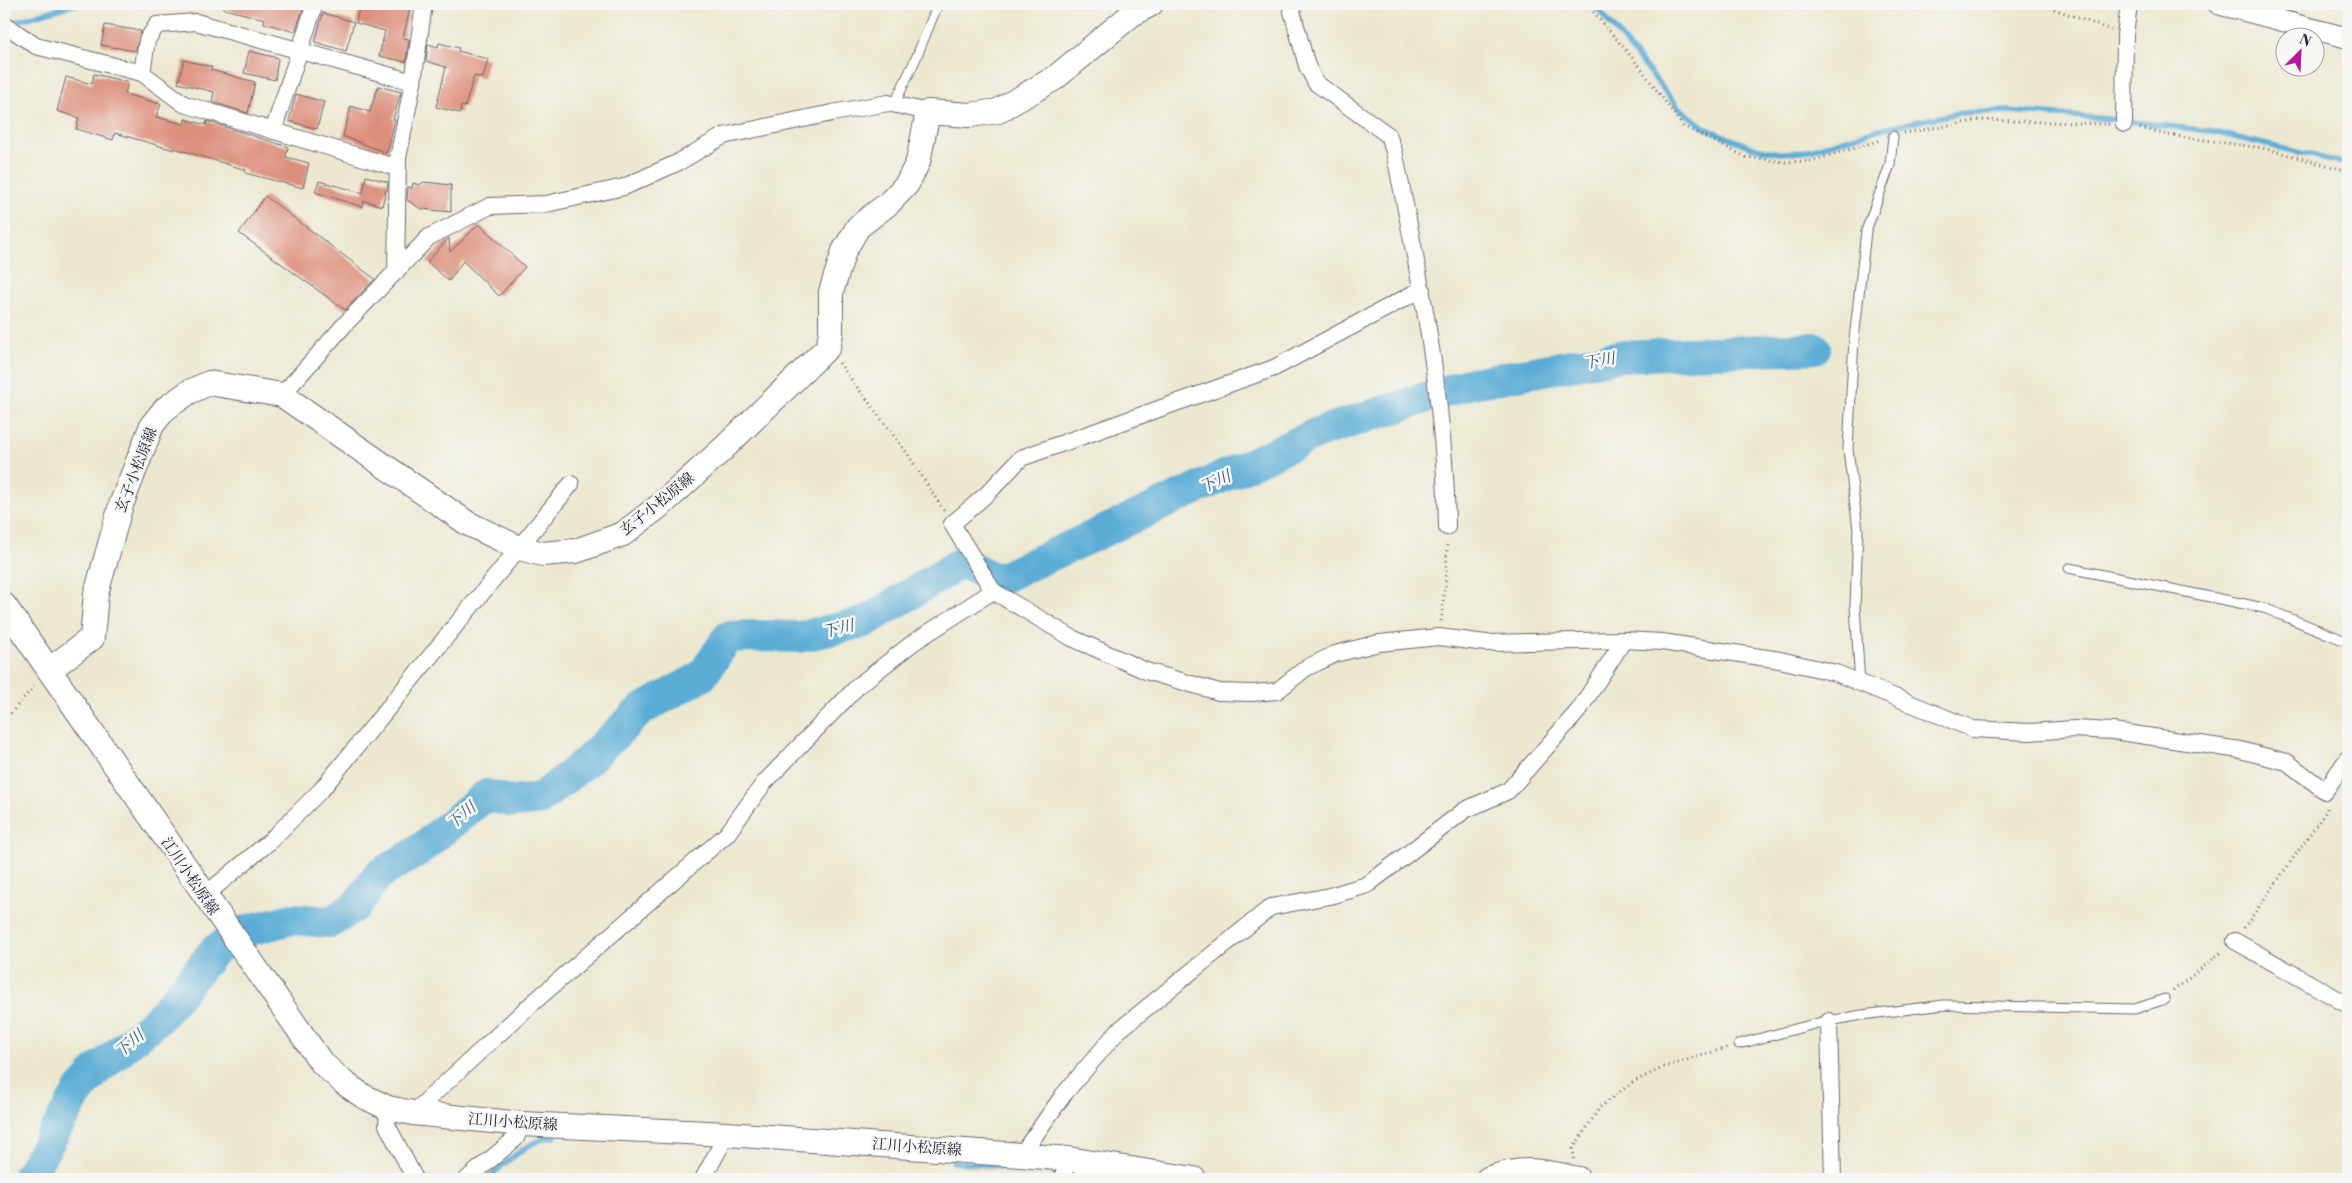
<svg xmlns="http://www.w3.org/2000/svg" width="2352" height="1183" font-family="'Libre Bodoni','Noto Serif JP',serif">
	<style>
		.lines { fill: none; stroke-linecap: round; stroke-linejoin: round }
		.stream { stroke: #5cadd6; stroke-width: 5.5 }
		.river { stroke: #5cadd6; stroke-width: 32 }
		.building { fill: #dd8f7b }
		.service-casing { stroke: #69676f; stroke-width: 11 }
		.minor-casing { stroke: #69676f; stroke-width: 18 }
		.tertiary-casing { stroke: #69676f; stroke-width: 22 }
		.secondary-casing { stroke: #69676f; stroke-width: 26 }
		.path { stroke: #69676f; stroke-width: 3; stroke-dasharray: 1 4; stroke-linecap: butt }
		.service { stroke: #fff; stroke-width: 9 }
		.minor { stroke: #fff; stroke-width: 16 }
		.tertiary { stroke: #fff; stroke-width: 20 }
		.secondary { stroke: #fff; stroke-width: 24 }
		.labels { text-anchor: middle; stroke-width: 5; stroke-linejoin: round; paint-order: stroke }
		.street-label { font-size: 15px; fill: #22223b; stroke: #f6f6f2 }
		.water-label { font-size: 16px; font-style: italic; fill: #395a79; stroke: #f6f6f2 }
	</style>
	<rect width="100%" height="100%" fill="#f6f6f2"/>
	<filter id="ink" filterUnits="userSpaceOnUse"><feTurbulence type="fractalNoise" baseFrequency=".02" numOctaves="2"/><feDisplacementMap in="SourceGraphic" scale="10" xChannelSelector="R" yChannelSelector="G"/><feConvolveMatrix kernelMatrix="1 2 1 2 8 2 1 2 1" color-interpolation-filters="sRGB"/></filter>
	<filter id="wash" filterUnits="userSpaceOnUse"><feTurbulence type="fractalNoise" baseFrequency=".0096" numOctaves="4" result="noise"/><feDisplacementMap in="SourceGraphic" scale="20" xChannelSelector="R" yChannelSelector="G"/><feGaussianBlur stdDeviation="1.12" result="paint"/><feColorMatrix in="noise" values="0 0 0 0 0 0 0 0 0 0 0 0 0 0 0 0 0 1.4 0 .05"/><feComposite in="paint" operator="in"/></filter>
	<g filter="url(#wash)">
		<rect width="100%" height="100%" fill="#ece8d0"/>
		<g class="lines">
			<!-- stream -->
			<g class="stream">
				<polyline points="1594,4 1678,107 1705,128 1751,147 1779,153 1803,152 1884,128 1960,113 2008,111 2110,119 2209,131 2348,164"/>
				<polyline points="4,41 10,23 76,4"/>
				<polyline points="953,1162 1093,1174"/>
				<path d="M 487,1179 C 504,1165 532,1136 555,1137"/>
			</g>
			<!-- river -->
			<polyline class="river" points="27,1179 77,1094 96,1071 160,1017 215,950 245,931 292,919 331,922 357,905 378,875 418,851 486,795 513,802 540,799 587,761 641,710 702,676 728,637 757,636 799,637 865,622 962,562 997,580 1320,432 1468,384 1620,356 1815,348"/>
		</g>
		<g id="blocks">
			<!-- building -->
			<g class="building">
				<polygon points="224,4 305,4 295,32 264,23 265,19 224,9"/>
				<polygon points="360,4 411,4 403,38 409,39 406,62 379,56 385,31 356,23"/>
				<polygon points="323,13 354,22 346,51 315,42"/>
				<polygon points="105,25 141,31 135,51 101,45"/>
				<polygon points="439,43 459,48 458,51 488,59 483,78 474,76 465,107 461,106 460,113 436,107 446,67 426,61 428,44 438,47"/>
				<polygon points="249,51 278,58 275,80 244,73"/>
				<polygon points="184,60 212,67 211,70 255,82 248,113 212,102 214,92 178,83"/>
				<polygon points="94,74 128,82 125,94 161,104 156,117 184,124 185,119 206,125 207,121 288,147 286,157 309,163 303,188 245,173 246,170 174,148 174,150 115,133 113,140 76,129 79,118 57,111 66,77 92,84"/>
				<polygon points="378,86 401,92 393,119 395,120 387,153 343,136 351,106 370,112"/>
				<polygon points="296,94 324,102 317,129 289,121"/>
				<polygon points="366,176 388,182 387,191 386,190 382,206 364,201 363,207 315,192 319,181 363,193"/>
				<polygon points="424,182 451,185 451,212 421,209 407,200 408,187 412,188 413,183 419,185"/>
				<polygon points="265,196 375,279 345,310 239,233"/>
				<polygon points="479,224 525,267 499,296 463,261 449,281 427,262 449,238 450,252"/>
			</g>
		</g>
	</g>
	<g filter="url(#ink)">
		<use href="#blocks" fill-opacity="0" stroke="#69676f" stroke-width="1"/>
		<g class="lines">
			<defs>
				<g id="service">
					<polyline points="894,105 916,58 938,4"/>
					<polyline points="2069,568 2264,608 2348,642"/>
					<polyline points="1860,684 1855,606 1858,530 1848,449 1854,340 1866,231 1890,165 1893,136"/>
					<polyline points="1739,1044 1818,1023 1862,1015 1944,1005 2135,1009 2165,999"/>
				</g>
				<g id="minor">
					<path d="M 1290,4 L 1307,66 L 1316,83 L 1388,135 L 1394,151 C 1420,276 1445,400 1447,527"/>
					<polyline points="4,24 36,46 142,73"/>
					<polyline points="2124,124 2125,35 2129,4"/>
					<polyline points="273,131 315,4"/>
					<polyline points="398,168 184,104 142,73 147,40 157,25 196,22 413,82"/>
					<polyline points="396,272 398,158 413,82 424,4"/>
					<polyline points="1422,289 1274,368 1021,458 988,493 952,524 993,591 1072,638 1146,671 1219,692 1252,693 1277,691 1306,668 1335,654 1379,643 1439,637 1486,643 1624,640 1662,642 1780,660 1836,673 1973,729 2029,732 2074,729 2113,731 2240,750 2287,762 2325,791 2348,758"/>
					<polyline points="282,395 347,322 429,237 490,206 546,204 624,187 679,162 723,136 832,113 888,103 928,112"/>
					<polyline points="204,896 269,842 322,789 571,484"/>
					<polyline points="2235,941 2348,1005"/>
					<polyline points="1829,1021 1833,1179"/>
					<polyline points="388,1108 387,1125 415,1179"/>
					<polyline points="413,1113 527,1008 727,834 764,783 859,685 914,642 993,591"/>
					<polyline points="1021,1155 1064,1094 1118,1031 1271,907 1330,896 1367,885 1465,810 1508,791 1579,710 1624,640"/>
					<polyline points="467,1179 516,1138 522,1124"/>
					<polyline points="703,1179 727,1134"/>
					<polyline points="1062,1179 1068,1159"/>
				</g>
				<polyline id="tertiary" points="2218,4 2348,38"/>
				<g id="secondary">
					<polyline points="4,605 321,1062 343,1082 363,1096 388,1108 413,1113 522,1124 727,1134 1021,1155 1068,1159 1194,1179"/>
					<polyline points="49,670 92,638 96,594 121,505 152,425 165,409 189,392 209,383 282,395 467,523 519,548 543,554 576,551 623,534 662,504 724,448 828,347 831,333 831,292 844,251 858,227 889,203 907,184 918,162 928,112 970,115 998,111 1055,78 1131,15 1151,4"/>
					<path d="M 1488,1179 C 1522,1166 1544,1171 1578,1179"/>
				</g>
			</defs>
			<!-- service casing -->
			<use href="#service" class="service-casing"/>
			<!-- minor casing -->
			<use href="#minor" class="minor-casing"/>
			<!-- tertiary casing -->
			<use href="#tertiary" class="tertiary-casing"/>
			<!-- secondary casing -->
			<use href="#secondary" class="secondary-casing"/>
			<!-- path -->
			<g class="path">
				<polyline points="1587,4 1639,66 1683,126 1746,157 1784,162 1811,161 1881,140"/>
				<polyline points="2040,4 2111,30"/>
				<polyline points="2140,128 2168,135 2263,148 2348,171"/>
				<polyline points="1904,133 1981,120 2109,124"/>
				<polyline points="839,363 907,453 944,511"/>
				<polyline points="1441,621 1446,578 1447,543"/>
				<polyline points="4,721 35,685"/>
				<polyline points="2244,928 2327,810 2327,806"/>
				<polyline points="2173,991 2223,951"/>
				<polyline points="1574,1159 1573,1149 1600,1107 1633,1082 1664,1067 1729,1047"/>
			</g>
			<!-- service -->
			<use href="#service" class="service"/>
			<!-- minor -->
			<use href="#minor" class="minor"/>
			<!-- tertiary -->
			<use href="#tertiary" class="tertiary"/>
			<!-- secondary -->
			<use href="#secondary" class="secondary"/>
		</g>
	</g>
	<g class="labels">
		<!-- street labels -->
		<g class="street-label">
			<text transform="translate(136 470) rotate(-69)" y="5">玄子小松原線</text>
			<text transform="translate(657 504) rotate(-39)" y="5">玄子小松原線</text>
			<text transform="translate(190 876) rotate(56)" y="5">江川小松原線</text>
			<text transform="translate(513 1122) rotate(4)" y="5">江川小松原線</text>
			<text transform="translate(917 1147) rotate(4)" y="5">江川小松原線</text>
		</g>
		<!-- water labels -->
		<g class="water-label">
			<text transform="translate(1599 360) rotate(-10)" y="6">下川</text>
			<text transform="translate(1215 481) rotate(-25)" y="6">下川</text>
			<text transform="translate(838 628) rotate(-13)" y="6">下川</text>
			<text transform="translate(461 815) rotate(-40)" y="6">下川</text>
			<text transform="translate(129 1043) rotate(-40)" y="6">下川</text>
		</g>
	</g>
	<!-- margin -->
	<rect width="2352" height="1183" fill="none" stroke="#f6f6f2" stroke-width="20"/>
	<!-- north arrow -->
	<g transform="translate(2300 52) rotate(24)"><circle r="24" fill="#f6f6f2" stroke="#a1a1a9"/>
	<path d="M0-4L9 19L0 12L-9 19Z" fill="#b5179e"/>
	<text y="-8" font-size="14" font-weight="bold" text-anchor="middle" fill="#22223b">N</text>
	</g>
</svg>
